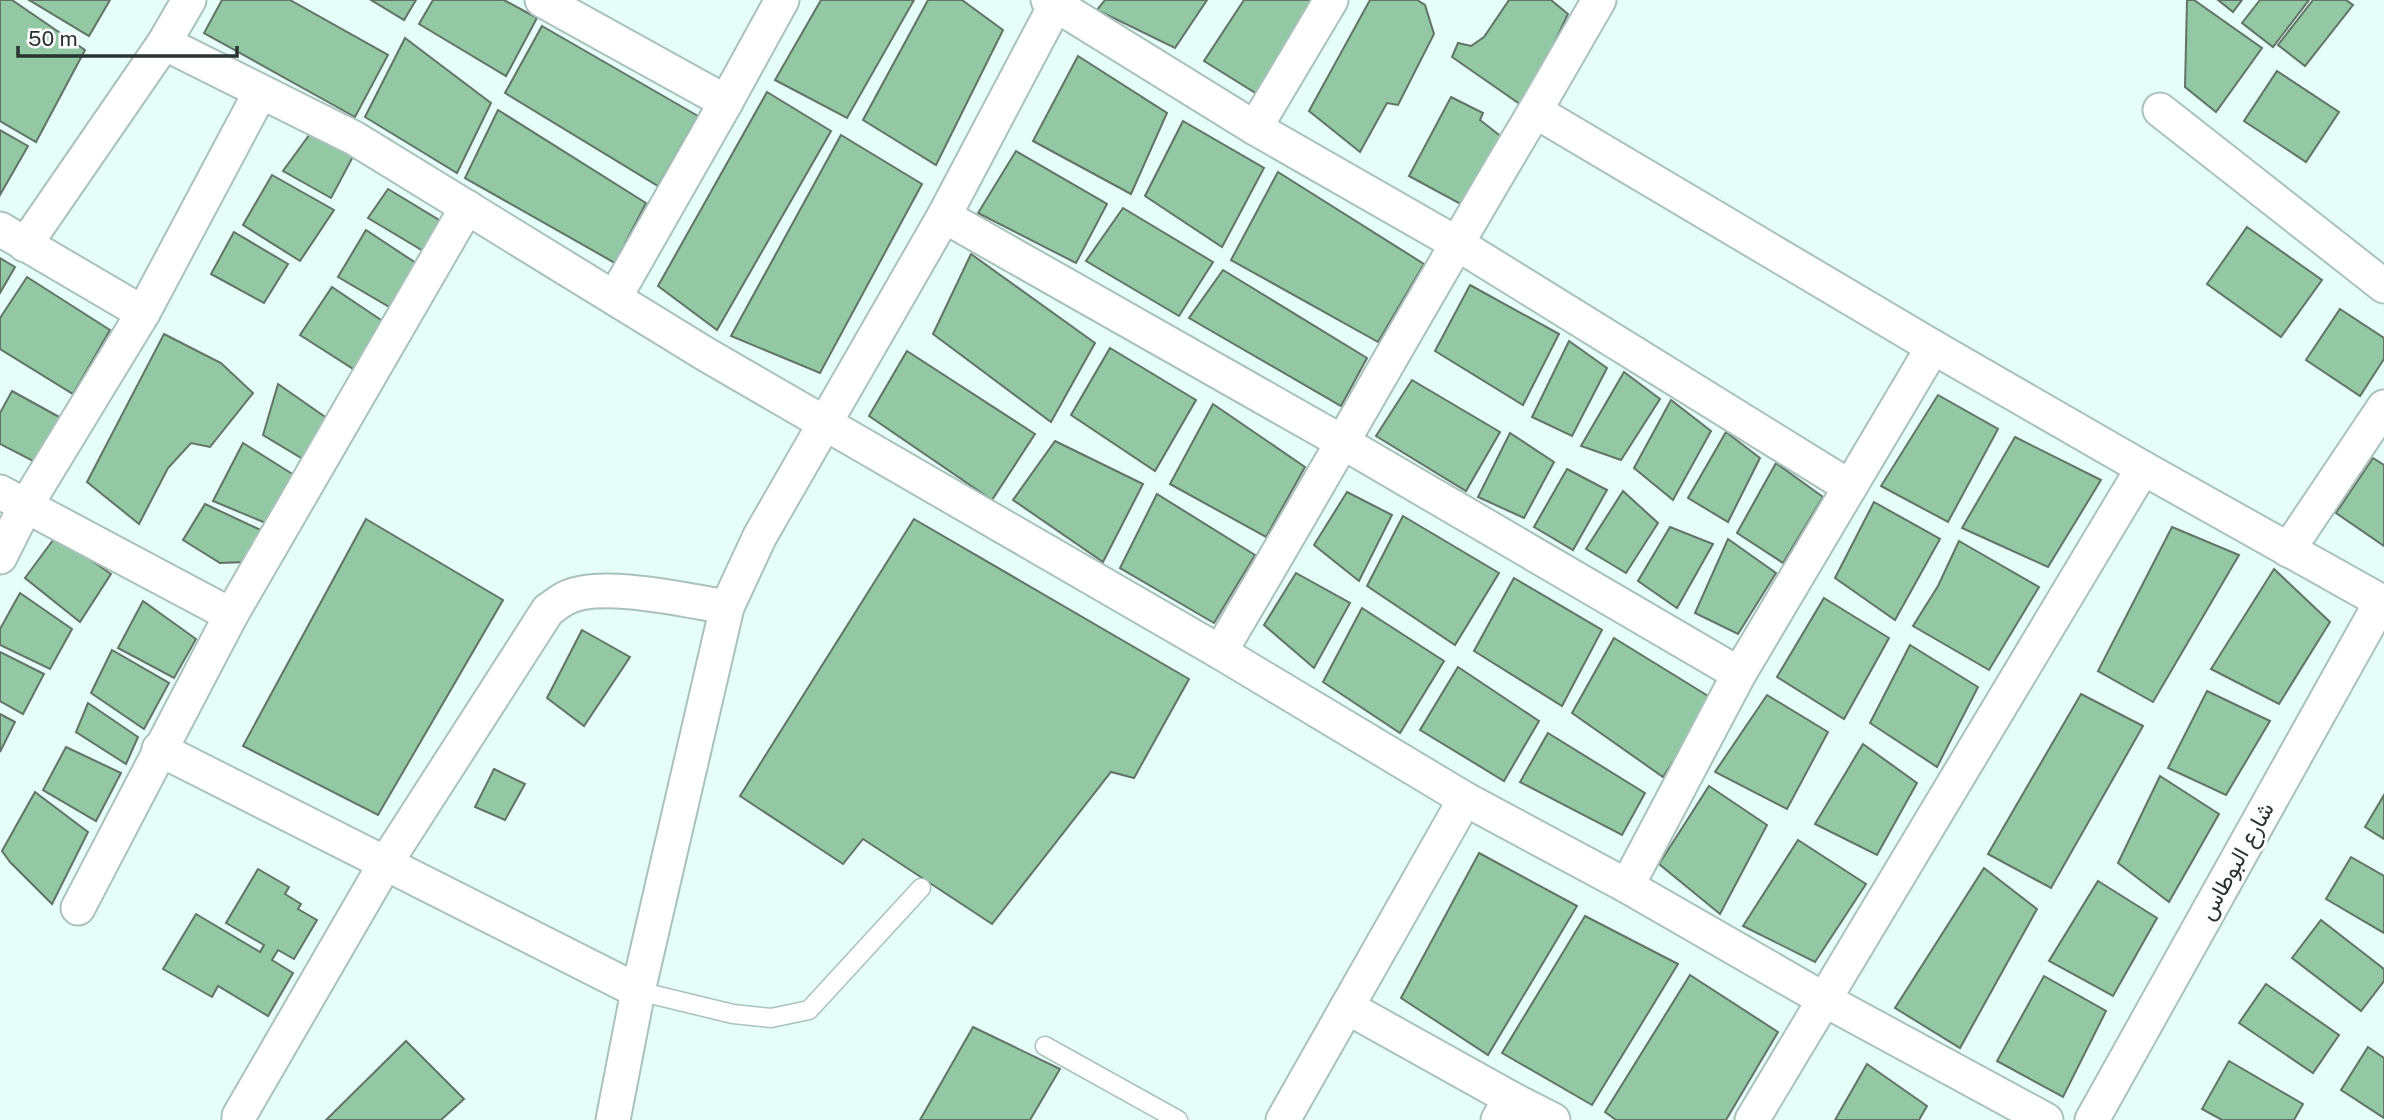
<svg xmlns="http://www.w3.org/2000/svg" width="2384" height="1120" font-family="'Public Sans',Vazirmatn,sans-serif">
	<style>
		.building { fill: #92c8a3; stroke: #637367; stroke-width: 2 }
		.lines { fill: none; stroke-linecap: round; stroke-linejoin: round }
		.lane-casing { stroke: #aac1bc; stroke-width: 21 }
		.street-casing { stroke: #aac1bc; stroke-width: 37 }
		.lane { stroke: #fff; stroke-width: 18 }
		.street { stroke: #fff; stroke-width: 33 }
		.labels { text-anchor: middle; stroke-width: 6; stroke-linejoin: round; paint-order: stroke }
		.street-label { font-size: 23px; fill: #293331; stroke: #fff }
	</style>
	<rect width="100%" height="100%" fill="#e5fef8"/>
	<!-- building -->
	<g class="building">
		<polygon points="0,0 12,0 85,50 36,142 0,121"/>
		<polygon points="29,0 110,0 89,36"/>
		<polygon points="222,0 290,0 388,55 355,117 204,33"/>
		<polygon points="371,0 416,0 404,20"/>
		<polygon points="433,0 504,0 537,18 506,76 419,24"/>
		<polygon points="821,0 914,0 847,118 775,80"/>
		<polygon points="928,0 962,0 1003,30 936,165 863,120"/>
		<polygon points="1105,0 1207,0 1175,48 1097,10"/>
		<polygon points="1244,0 1314,0 1262,97 1204,61"/>
		<polygon points="1370,0 1417,0 1425,5 1434,34 1398,105 1387,103 1360,152 1309,111"/>
		<polygon points="1509,0 1551,0 1568,14 1524,107 1452,57 1458,43 1471,46 1484,37"/>
		<polygon points="2187,0 2194,0 2262,48 2216,112 2185,87"/>
		<polygon points="2218,0 2242,0 2233,12"/>
		<polygon points="2260,0 2309,0 2273,47 2242,23"/>
		<polygon points="2313,0 2346,0 2353,5 2305,66 2278,45"/>
		<polygon points="542,26 698,116 658,186 505,93"/>
		<polygon points="405,38 491,103 457,173 365,117"/>
		<polygon points="1078,56 1167,113 1131,194 1033,141"/>
		<polygon points="2277,71 2339,112 2306,162 2244,121"/>
		<polygon points="767,92 831,131 717,330 658,286"/>
		<polygon points="1451,97 1483,113 1480,120 1503,138 1466,207 1409,176"/>
		<polygon points="498,110 646,203 615,263 465,178"/>
		<polygon points="1183,121 1264,168 1222,247 1145,196"/>
		<polygon points="315,127 356,151 331,198 283,171"/>
		<polygon points="0,130 28,146 0,195"/>
		<polygon points="841,135 922,184 820,373 731,336"/>
		<polygon points="1016,151 1107,204 1076,263 978,213"/>
		<polygon points="1278,172 1424,264 1378,342 1231,260"/>
		<polygon points="272,175 334,210 300,261 243,225"/>
		<polygon points="388,189 439,220 425,252 368,218"/>
		<polygon points="1123,208 1213,262 1179,316 1086,261"/>
		<polygon points="2247,227 2322,280 2281,337 2207,284"/>
		<polygon points="366,230 422,267 398,312 338,277"/>
		<polygon points="234,232 288,264 264,303 211,274"/>
		<polygon points="971,254 1095,343 1051,422 933,334"/>
		<polygon points="0,258 15,267 0,293"/>
		<polygon points="1223,270 1367,358 1341,406 1189,318"/>
		<polygon points="27,277 110,330 73,394 0,349 0,318"/>
		<polygon points="1470,285 1559,334 1523,405 1435,351"/>
		<polygon points="332,287 387,324 358,372 300,335"/>
		<polygon points="2340,309 2384,338 2384,359 2360,396 2306,360"/>
		<polygon points="164,334 221,363 253,393 210,447 191,443 168,468 139,524 87,482"/>
		<polygon points="1569,341 1607,368 1572,436 1532,417"/>
		<polygon points="1110,348 1196,400 1155,471 1071,415"/>
		<polygon points="907,351 1035,434 992,500 869,416"/>
		<polygon points="1624,372 1660,399 1621,460 1581,446"/>
		<polygon points="1412,380 1500,432 1466,491 1376,436"/>
		<polygon points="278,384 331,421 308,462 263,435"/>
		<polygon points="12,391 61,418 35,462 0,444 0,413"/>
		<polygon points="1938,395 1998,429 1948,522 1881,486"/>
		<polygon points="1671,400 1711,431 1673,500 1634,468"/>
		<polygon points="1213,404 1305,467 1266,537 1170,484"/>
		<polygon points="1726,432 1760,458 1728,522 1688,498"/>
		<polygon points="1510,433 1554,462 1524,518 1478,497"/>
		<polygon points="2015,437 2101,480 2048,567 1962,528"/>
		<polygon points="1055,441 1143,484 1103,562 1013,500"/>
		<polygon points="243,443 294,475 268,524 213,501"/>
		<polygon points="2373,458 2384,465 2384,546 2336,513"/>
		<polygon points="1776,463 1823,497 1783,563 1737,533"/>
		<polygon points="1567,469 1607,490 1573,550 1534,527"/>
		<polygon points="1623,491 1658,523 1626,573 1586,549"/>
		<polygon points="1347,492 1392,515 1359,581 1314,545"/>
		<polygon points="1157,494 1255,555 1214,623 1120,568"/>
		<polygon points="1874,502 1940,539 1895,620 1835,578"/>
		<polygon points="205,504 265,532 247,562 220,563 183,540"/>
		<polygon points="1403,516 1499,573 1455,645 1367,586"/>
		<polygon points="366,519 503,600 378,815 243,746"/>
		<polygon points="914,519 1189,679 1134,778 1111,772 992,924 863,839 843,864 740,796"/>
		<polygon points="1670,527 1713,544 1677,608 1638,581"/>
		<polygon points="2172,527 2239,555 2153,702 2098,671"/>
		<polygon points="56,536 111,574 80,622 25,578"/>
		<polygon points="1728,539 1776,573 1738,634 1695,613"/>
		<polygon points="1959,541 2039,587 1989,670 1913,626 1938,586"/>
		<polygon points="2274,569 2330,622 2279,704 2211,669"/>
		<polygon points="1296,573 1350,603 1314,668 1264,625"/>
		<polygon points="1514,578 1602,630 1562,706 1474,651"/>
		<polygon points="20,593 72,629 50,669 0,645 0,629"/>
		<polygon points="1824,598 1889,638 1844,719 1777,677"/>
		<polygon points="143,601 196,639 174,678 118,648"/>
		<polygon points="1362,608 1444,661 1400,733 1323,682"/>
		<polygon points="582,630 630,657 584,726 547,698"/>
		<polygon points="1614,638 1713,699 1663,777 1572,713"/>
		<polygon points="1910,645 1978,687 1937,767 1870,723"/>
		<polygon points="112,650 169,683 144,729 91,693"/>
		<polygon points="0,652 44,674 23,714 0,701"/>
		<polygon points="1458,667 1539,721 1504,781 1420,730"/>
		<polygon points="2207,691 2270,721 2226,795 2168,768"/>
		<polygon points="2081,694 2143,726 2051,888 1988,854"/>
		<polygon points="1767,695 1828,732 1787,809 1715,772"/>
		<polygon points="88,703 138,737 126,764 76,732"/>
		<polygon points="0,714 15,722 0,752"/>
		<polygon points="1548,733 1645,793 1622,835 1520,782"/>
		<polygon points="1863,744 1917,783 1877,855 1815,824"/>
		<polygon points="66,747 121,773 96,821 43,790"/>
		<polygon points="494,769 525,784 505,820 475,807"/>
		<polygon points="2160,776 2219,814 2169,902 2118,863"/>
		<polygon points="1709,786 1767,825 1720,914 1659,864"/>
		<polygon points="35,792 88,832 52,904 10,862 2,851"/>
		<polygon points="2384,795 2384,839 2365,827"/>
		<polygon points="1798,840 1866,884 1815,962 1743,926"/>
		<polygon points="1479,853 1577,906 1488,1055 1401,998"/>
		<polygon points="2351,857 2384,876 2384,933 2326,899"/>
		<polygon points="1984,868 2037,909 1960,1048 1895,1008"/>
		<polygon points="258,869 289,887 285,894 301,904 298,909 317,920 294,959 278,950 272,960 293,973 268,1016 218,986 212,997 163,969 196,914 260,952 264,945 226,923"/>
		<polygon points="2098,881 2157,918 2113,996 2049,961"/>
		<polygon points="1585,916 1678,964 1592,1105 1502,1053"/>
		<polygon points="2321,920 2384,969 2384,981 2361,1011 2292,958"/>
		<polygon points="1690,975 1778,1032 1726,1120 1616,1120 1605,1112"/>
		<polygon points="2044,976 2106,1011 2063,1097 1997,1061"/>
		<polygon points="2266,984 2339,1035 2313,1073 2239,1023"/>
		<polygon points="973,1027 1060,1069 1030,1120 920,1120"/>
		<polygon points="406,1041 464,1099 441,1120 326,1120"/>
		<polygon points="2368,1047 2384,1058 2384,1118 2341,1090"/>
		<polygon points="2229,1061 2303,1104 2294,1120 2222,1120 2202,1109"/>
		<polygon points="1867,1064 1927,1106 1919,1120 1835,1120"/>
	</g>
	<g class="lines">
		<defs>
			<g id="lane">
				<polyline points="638,991 733,1014 771,1018 809,1010 921,888"/>
				<polyline points="1045,1046 1178,1120"/>
			</g>
			<g id="street">
				<polyline points="542,0 726,102 615,297"/>
				<polyline points="1048,0 1255,128 1456,243 1850,487"/>
				<path d="M 164,43 L 354,138 L 707,355 L 1220,652 C 1327,472 1428,290 1535,111 L 1933,347 L 2143,468 L 2384,603"/>
				<polyline points="726,102 782,0"/>
				<polyline points="2160,110 2384,286"/>
				<polyline points="1535,111 1599,0"/>
				<polyline points="1255,128 1331,0"/>
				<polyline points="944,216 1344,443 1739,674"/>
				<polyline points="0,229 143,313 25,507 0,557"/>
				<polyline points="25,245 164,43 189,0"/>
				<polyline points="143,313 260,93"/>
				<polyline points="0,492 231,615 467,207"/>
				<polyline points="2288,550 2384,407"/>
				<polyline points="1220,652 1465,799 1627,886 1825,1000 2046,1120"/>
				<polyline points="159,749 638,991"/>
				<polyline points="1627,886 1739,674 1933,347"/>
				<polyline points="78,908 231,615"/>
				<polyline points="1347,1007 1510,1098"/>
				<path d="M 239,1120 L 239,1116 L 385,864 L 548,610 C 554,606 560,601 566,598 C 601,580 688,601 727,607"/>
				<polyline points="613,1120 638,991 727,607 760,536 944,216 1058,0"/>
				<polyline points="1283,1120 1465,799"/>
				<polyline points="1498,1120 1510,1098 1553,1120"/>
				<polyline points="1752,1120 2143,468"/>
				<polyline points="2092,1120 2381,602"/>
			</g>
		</defs>
		<!-- lane casing -->
		<use href="#lane" class="lane-casing"/>
		<!-- street casing -->
		<use href="#street" class="street-casing"/>
		<!-- lane -->
		<use href="#lane" class="lane"/>
		<!-- street -->
		<use href="#street" class="street"/>
	</g>
	<g class="labels">
		<!-- street labels -->
		<g class="street-label">
			<text transform="translate(2236 861) rotate(-61)" y="8">شارع البوطاس</text>
		</g>
	</g>
	<!-- scale -->
	<path d="M18 46v10h219v-10" fill="none" stroke="#293331" stroke-width="3.5"/>
	<text x="28" y="46" font-size="21" fill="#293331" stroke="#ffffff" stroke-width="5" paint-order="stroke">50 m</text>
</svg>
